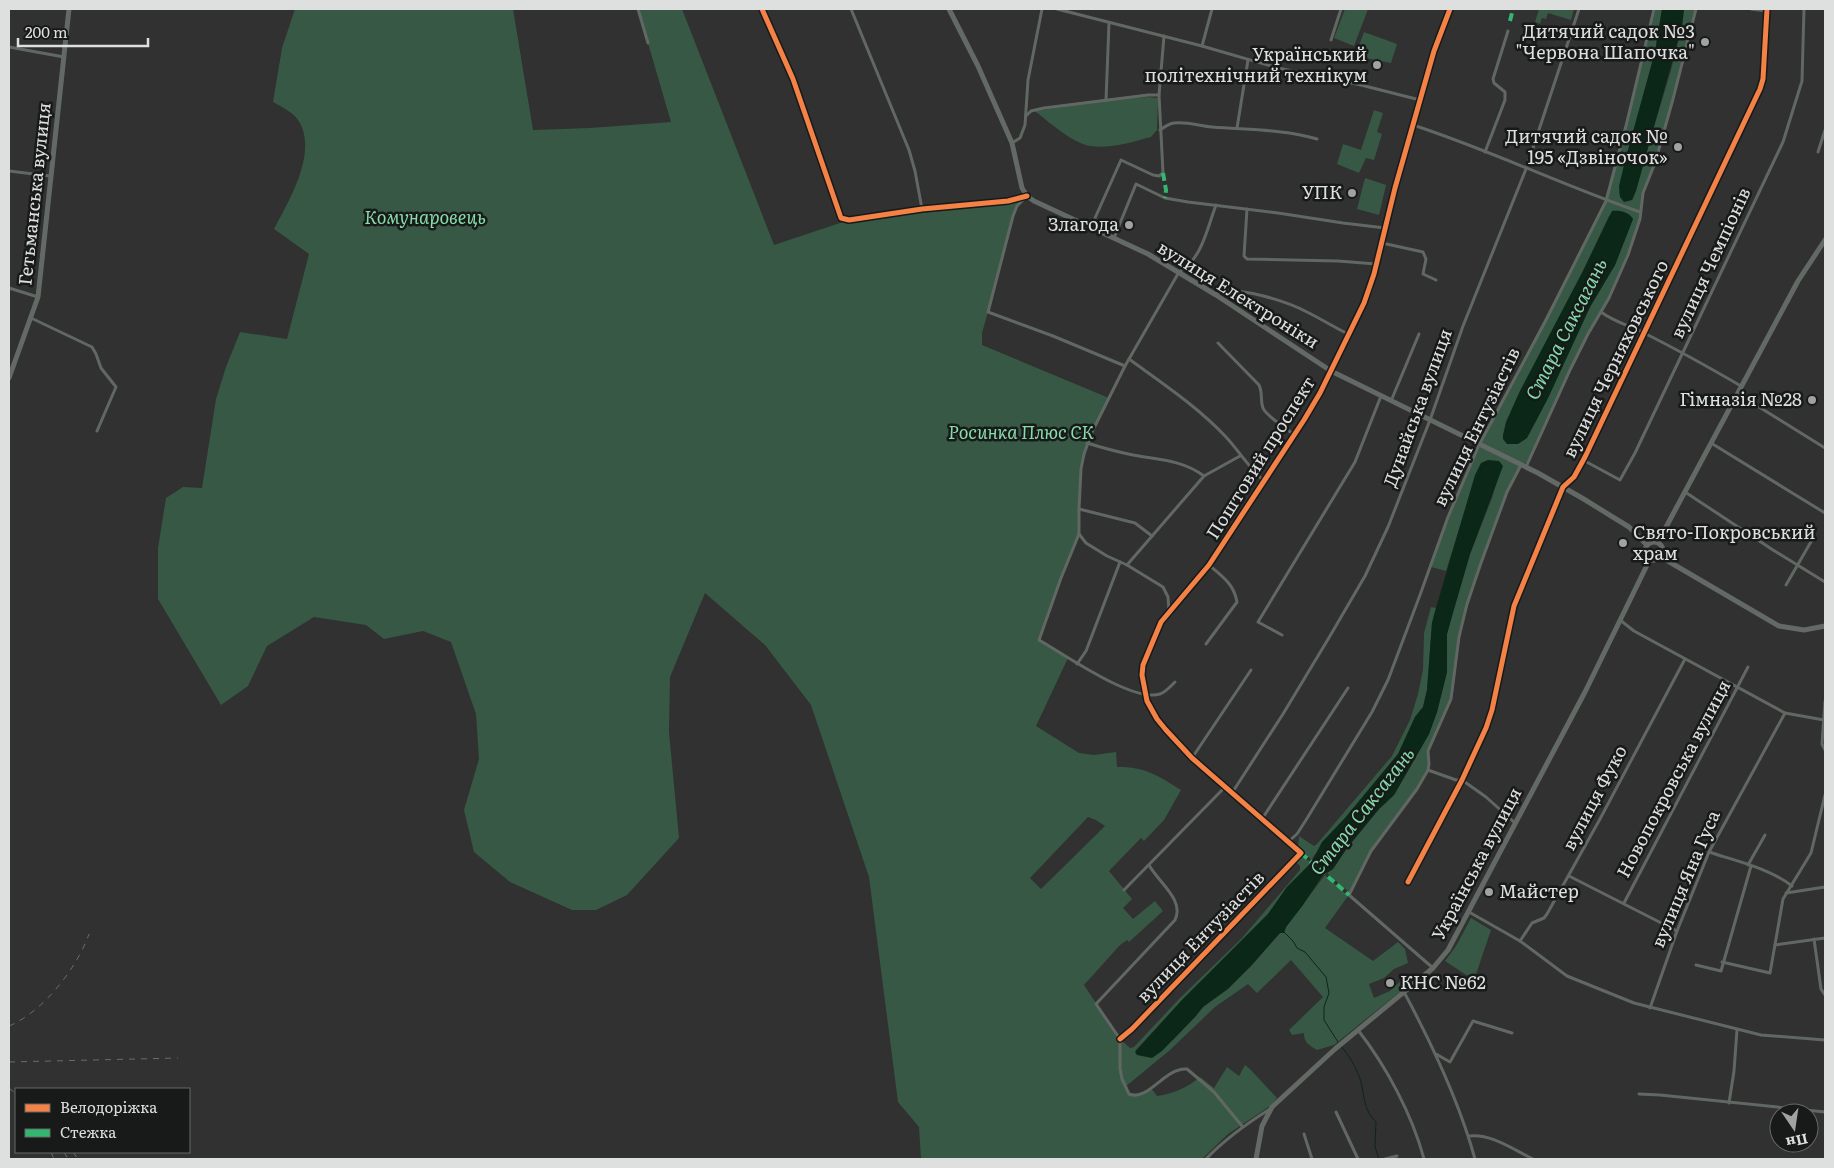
<svg xmlns="http://www.w3.org/2000/svg" width="1834" height="1168" font-family="Literata,serif">
	<style>
		.green { fill: #375845; fill-rule: evenodd }
		.water { fill: #0b2718 }
		.lines { fill: none; stroke-linecap: round; stroke-linejoin: round }
		.stream { stroke: #0b2718; stroke-width: 1 }
		.street { stroke: #616863; stroke-width: 3 }
		.secondary { stroke: #636a66; stroke-width: 5 }
		.rail { stroke: #6a6d6c; stroke-width: 1; stroke-dasharray: 6 6; stroke-linecap: butt }
		.quiet { stroke: #33b770; stroke-width: 4; stroke-dasharray: 8 4; stroke-linecap: butt }
		.cycleway-casing { stroke: #181a19; stroke-width: 8 }
		.cycleway { stroke: #f48246; stroke-width: 5 }
		.poi-dot { fill: #a1a3a2; stroke: #181a19; stroke-width: 2 }
		.labels { text-anchor: middle; stroke-width: 5; stroke-linejoin: round; paint-order: stroke }
		.poi-label { font-size: 18px; fill: #dee0df; stroke: #181a19; text-anchor: end }
		.street-label { font-size: 18px; fill: #dee0df; stroke: #181a19 }
		.park-label { font-size: 18px; font-style: italic; fill: #86dcaa; stroke: #181a19 }
		.water-label { font-size: 19px; font-style: italic; fill: #85daa9; stroke: #181a19 }
	</style>
	<rect width="100%" height="100%" fill="#303130"/>
	<!-- green -->
	<g class="green">
		<path d="M 295,9 L 513,9 L 533,130 L 590,128 L 671,122 L 638,9 L 682,9 L 774,245 L 849,220 L 922,209 L 1008,201 L 1027,196 L 1017,206 L 988,312 L 982,333 L 982,345 L 1109,398 L 1092,432 L 1081,469 L 1079,534 L 1039,639 L 1068,658 L 1036,726 L 1079,753 L 1094,755 L 1116,752 L 1117,767 C 1146,767 1157,775 1181,790 L 1164,820 L 1144,841 L 1141,838 L 1109,871 L 1132,899 L 1123,908 L 1133,919 L 1155,901 L 1163,911 L 1129,942 L 1127,940 L 1120,945 L 1084,985 L 1120,1039 L 1130,1048 L 1134,1047 L 1180,998 L 1242,938 L 1300,870 L 1300,866 L 1295,861 L 1302,855 L 1311,863 L 1287,887 L 1268,914 L 1182,1000 L 1135,1051 L 1173,1040 L 1203,1007 L 1250,967 L 1280,933 L 1284,933 L 1286,927 L 1325,875 L 1348,896 L 1325,928 L 1373,961 L 1398,942 L 1405,949 L 1408,963 L 1394,969 L 1384,978 L 1369,984 L 1374,998 L 1390,991 L 1402,980 L 1406,981 L 1407,986 L 1334,1045 L 1317,1050 C 1309,1045 1304,1043 1304,1033 L 1292,1035 L 1289,1030 L 1323,997 L 1291,960 L 1257,993 L 1248,984 L 1215,1007 L 1170,1050 L 1125,1087 L 1129,1093 L 1141,1094 L 1151,1088 L 1157,1096 C 1173,1094 1188,1087 1200,1077 L 1214,1088 L 1227,1067 L 1239,1076 L 1245,1065 L 1250,1069 L 1277,1098 L 1270,1106 L 1228,1134 L 1202,1159 L 921,1159 L 919,1127 L 898,1102 L 869,877 L 811,705 L 765,645 L 705,593 L 670,677 L 669,732 L 679,838 L 627,895 L 596,910 L 572,910 L 510,882 L 474,852 L 464,810 L 479,759 L 476,714 L 451,642 L 423,631 L 384,639 L 366,625 L 314,617 L 267,646 L 248,686 L 221,705 L 158,599 L 158,548 L 166,498 L 183,487 L 202,488 L 216,399 L 226,367 L 240,332 L 287,339 L 309,254 L 274,229 C 288,202 317,155 300,123 C 295,113 282,107 273,102 L 282,48 ZM 1088,817 L 1096,820 L 1105,826 L 1041,889 L 1030,878 Z"/>
		<polygon points="1345,9 1368,9 1354,46 1334,38"/>
		<polygon points="1539,9 1574,9 1571,20 1548,13 1546,19 1542,18 1540,24 1535,22"/>
		<path d="M 1654,9 L 1662,9 L 1655,52 L 1625,161 L 1619,194 L 1632,200 L 1671,70 L 1682,26 L 1684,9 L 1696,9 L 1655,163 L 1643,193 L 1640,219 L 1618,280 L 1588,334 L 1529,462 L 1521,465 L 1507,492 L 1481,563 L 1459,637 L 1451,699 L 1428,751 L 1429,764 L 1417,789 L 1371,851 L 1350,893 L 1327,873 L 1333,869 L 1347,848 L 1379,809 L 1394,795 L 1429,734 L 1437,712 L 1447,672 L 1447,634 L 1452,616 L 1470,554 L 1492,498 L 1502,464 L 1472,487 L 1446,571 L 1431,567 L 1448,517 L 1479,445 L 1606,201 ZM 1618,211 L 1624,213 L 1633,219 L 1615,265 L 1590,307 L 1548,398 L 1535,423 L 1519,393 L 1583,271 L 1609,216 Z"/>
		<polygon points="1364,32 1397,44 1391,63 1355,56"/>
		<path d="M 1148,97 L 1158,98 L 1157,130 L 1151,137 C 1132,142 1111,149 1090,146 C 1072,143 1049,122 1035,111 L 1108,100 Z"/>
		<polygon points="1374,110 1383,113 1377,132 1382,134 1374,160 1366,158 1359,173 1337,164 1343,144 1361,150"/>
		<polygon points="1365,178 1386,185 1379,215 1357,209"/>
		<polygon points="1431,607 1436,608 1432,623 1427,690 1423,707 1415,717 1398,754 1313,857 1312,860 1298,848 1299,836 1314,846 1317,844 1392,756 1410,720 1418,694 1423,670 1424,633"/>
		<polygon points="1471,918 1491,930 1474,980 1445,961 1456,946"/>
	</g>
	<!-- water -->
	<g class="water">
		<polygon points="1662,9 1684,9 1682,26 1636,191 1632,200 1624,202 1620,197 1619,186 1625,161 1655,52"/>
		<path d="M 1612,211 C 1620,210 1629,212 1633,219 L 1615,265 L 1590,307 L 1548,398 L 1527,438 L 1518,444 L 1507,444 L 1503,439 L 1503,435 L 1506,422 L 1519,393 L 1583,271 Z"/>
		<polygon points="1488,460 1499,461 1503,466 1470,554 1452,616 1447,634 1447,672 1437,712 1429,734 1394,795 1379,809 1347,848 1333,869 1322,876 1303,905 1286,927 1284,933 1280,933 1250,967 1228,989 1203,1007 1196,1016 1162,1051 1152,1058 1137,1055 1135,1052 1182,1000 1268,914 1287,887 1311,863 1322,842 1345,818 1398,754 1415,717 1423,707 1427,690 1432,623 1436,608 1475,475 1481,463"/>
	</g>
	<g class="lines">
		<!-- stream -->
		<g class="stream">
			<polyline points="1284,932 1293,941 1297,948 1305,952 1326,977 1329,993 1324,1007 1324,1020 1338,1042"/>
			<path d="M 1341,1046 C 1349,1056 1356,1066 1360,1079 C 1365,1096 1363,1110 1376,1122 L 1375,1147 L 1379,1159"/>
		</g>
		<!-- street -->
		<g class="street">
			<polyline points="638,9 648,43"/>
			<polyline points="762,9 793,79 841,218 849,220 922,209 1008,201 1026,196"/>
			<polyline points="851,9 909,150 915,171 922,209"/>
			<polyline points="1057,9 1202,46 1278,68 1361,85 1420,100"/>
			<polyline points="1751,9 1767,11"/>
			<polyline points="1331,40 1341,9"/>
			<polyline points="1202,46 1212,9"/>
			<polyline points="9,47 64,57"/>
			<polyline points="1106,100 1109,23"/>
			<polyline points="1027,115 1031,111 1044,108 1148,95 1159,95"/>
			<path d="M 1413,125 C 1490,150 1564,186 1640,212"/>
			<polyline points="1237,128 1248,60"/>
			<path d="M 1160,130 C 1164,127 1168,124 1174,123 C 1186,121 1200,126 1212,127 C 1247,130 1283,129 1317,139"/>
			<polyline points="1012,143 1020,138 1025,125 1028,80 1042,9"/>
			<polyline points="1485,152 1505,100 1505,92 1494,83 1493,79 1508,31"/>
			<polyline points="1818,152 1825,130"/>
			<polyline points="9,171 50,176"/>
			<polyline points="1025,198 1017,206 1013,216 988,312 1053,336 1125,366"/>
			<polyline points="1247,209 1244,256 1247,259 1338,261 1376,264"/>
			<polyline points="1091,227 1121,160 1153,175 1159,176 1163,173 1159,95 1164,36"/>
			<polyline points="1114,238 1136,184 1165,198 1188,202 1278,213 1343,223 1385,228"/>
			<polyline points="1382,243 1423,252 1426,259 1423,274 1436,280"/>
			<polyline points="9,288 38,297"/>
			<path d="M 1216,294 C 1235,284 1288,302 1307,312 C 1321,319 1334,327 1348,334"/>
			<path d="M 1601,312 C 1614,322 1631,326 1646,334 C 1678,350 1710,368 1741,386"/>
			<polyline points="31,318 92,347 96,354 101,368 116,387 97,431"/>
			<path d="M 1218,343 L 1259,385 C 1263,393 1260,400 1263,408 C 1266,416 1286,428 1293,434"/>
			<path d="M 1129,359 C 1162,383 1198,407 1226,437 C 1239,451 1249,468 1264,481"/>
			<polyline points="1738,394 1825,448"/>
			<polyline points="1391,401 1419,334"/>
			<path d="M 1087,443 C 1103,448 1118,452 1133,455 C 1159,460 1183,460 1204,476"/>
			<polyline points="1711,443 1825,513"/>
			<polyline points="1583,460 1620,480 1635,453 1783,142 1802,81 1804,9"/>
			<polyline points="1526,467 1570,370 1588,334 1609,298 1628,255 1640,219 1643,193 1655,163 1673,99 1696,9"/>
			<polyline points="1685,492 1773,550 1825,582"/>
			<polyline points="1079,509 1135,523 1152,536"/>
			<path d="M 1079,534 L 1061,578 L 1039,640 C 1064,654 1133,703 1160,694 C 1166,692 1171,686 1175,682"/>
			<polyline points="1127,565 1204,476 1240,456"/>
			<polyline points="1786,585 1812,540"/>
			<path d="M 1169,612 L 1168,597 L 1163,587 L 1127,565 L 1107,556 L 1086,543 L 1079,534 L 1079,509 L 1081,469 L 1084,454 L 1092,432 L 1125,366 L 1179,272 C 1202,259 1207,229 1216,205"/>
			<polyline points="1620,620 1634,631 1785,713 1824,720"/>
			<polyline points="1282,635 1258,622 1355,462 1381,396"/>
			<path d="M 1206,644 L 1237,602 C 1234,584 1222,576 1209,565"/>
			<polyline points="1077,664 1086,651 1120,562"/>
			<polyline points="1825,701 1822,744 1825,750"/>
			<polyline points="1192,758 1251,670"/>
			<polyline points="1428,770 1456,780 1462,780 1486,797 1515,823"/>
			<polyline points="1232,793 1283,714 1330,636 1365,576 1388,527 1430,420 1463,326 1526,169 1579,9"/>
			<polyline points="1262,819 1348,688"/>
			<polyline points="1288,842 1297,834 1306,820 1372,712 1388,680 1420,595 1448,517 1479,445 1545,322 1606,201 1626,126 1654,9"/>
			<path d="M 1709,852 C 1736,861 1769,868 1792,886"/>
			<path d="M 1149,865 C 1158,882 1185,900 1175,920 L 1096,1004 L 1120,1039 L 1120,1068 L 1122,1079 L 1129,1094 C 1148,1102 1165,1067 1187,1069 L 1214,1092 L 1242,1126"/>
			<polyline points="1748,865 1765,835"/>
			<polyline points="1569,876 1677,931"/>
			<polyline points="1408,882 1462,780 1486,728 1492,710 1514,606 1563,487 1574,477 1585,457 1760,89 1763,79 1767,9"/>
			<polyline points="1124,890 1225,787"/>
			<polyline points="1786,893 1825,887"/>
			<polyline points="1624,903 1748,667"/>
			<polyline points="1469,912 1520,941 1567,976 1634,1003 1761,1035 1825,1040"/>
			<polyline points="1814,939 1821,989 1825,995"/>
			<polyline points="1520,941 1532,923 1544,918 1547,914 1600,819 1685,659"/>
			<polyline points="1775,945 1825,938"/>
			<polyline points="1722,962 1770,973 1783,899 1811,853 1825,795"/>
			<polyline points="1696,965 1721,971 1751,866"/>
			<polyline points="1433,968 1349,895 1371,851 1417,789 1428,770 1429,764 1428,751 1451,699 1459,637 1467,604 1481,563 1507,492 1521,465"/>
			<path d="M 1404,992 C 1433,1046 1459,1101 1475,1159"/>
			<polyline points="1650,1008 1677,931 1709,852 1785,713"/>
			<path d="M 1358,1030 C 1386,1066 1412,1114 1424,1159"/>
			<polyline points="1120,1039 1132,1029 1301,853 1181,747 1151,710 1147,701 1142,675 1146,655 1161,622 1209,565 1304,420 1331,371"/>
			<polyline points="1436,1054 1450,1062 1473,1021 1512,1033"/>
			<polyline points="1639,1094 1660,1095 1825,1112"/>
			<polyline points="1729,1103 1734,1071 1737,1030"/>
			<polyline points="1336,1112 1358,1159"/>
			<polyline points="1304,1134 1312,1159"/>
			<path d="M 1469,1136 C 1491,1133 1514,1150 1533,1159"/>
			<path d="M 1206,1159 C 1225,1139 1246,1124 1270,1109"/>
			<polyline points="1385,1159 1397,1156"/>
		</g>
		<!-- secondary -->
		<g class="secondary">
			<polyline points="949,9 978,66 1012,143 1022,188 1027,196 1034,201 1148,254 1216,295 1331,371 1538,473 1582,498 1629,527 1647,545"/>
			<polyline points="1331,371 1370,290 1385,228 1413,125 1434,51 1450,9"/>
			<polyline points="9,378 38,297 69,9"/>
			<circle cx="1654" cy="551" r="9"/>
			<polyline points="1658,542 1798,281 1825,240"/>
			<polyline points="1661,557 1779,626 1804,630 1825,626"/>
			<polyline points="1256,1159 1262,1126 1272,1107 1335,1049 1433,968 1448,950 1585,692 1650,559"/>
		</g>
		<!-- rail -->
		<g class="rail">
			<path d="M 9,1026 C 43,1012 77,968 89,934"/>
			<polyline points="9,1062 178,1058"/>
			<polyline points="9,1088 16,1094"/>
			<polyline points="51,1152 54,1159"/>
			<polyline points="64,1152 68,1159"/>
			<polyline points="73,1152 78,1159"/>
		</g>
		<!-- quiet -->
		<g class="quiet">
			<polyline points="1510,21 1513,9"/>
			<polyline points="1163,173 1166,190 1165,198"/>
			<polyline points="1301,853 1349,895"/>
		</g>
		<defs>
			<g id="cycleway">
				<polyline points="762,9 793,79 841,218 849,220 922,209 1008,201 1027,196"/>
				<polyline points="1408,882 1462,780 1486,728 1492,710 1514,606 1563,487 1574,477 1585,457 1760,89 1763,79 1767,9"/>
				<polyline points="1120,1039 1132,1029 1301,853 1192,758 1166,730 1157,719 1147,701 1142,675 1143,665 1161,622 1209,565 1304,420 1320,393 1364,303 1374,274 1395,188 1434,51 1450,9"/>
			</g>
		</defs>
		<!-- cycleway casing -->
		<use href="#cycleway" class="cycleway-casing"/>
		<!-- cycleway -->
		<use href="#cycleway" class="cycleway"/>
	</g>
	<!-- markers -->
	<g class="poi-dot">
		<circle cx="1705" cy="42" r="5"/>
		<circle cx="1377" cy="65" r="5"/>
		<circle cx="1678" cy="147" r="5"/>
		<circle cx="1352" cy="193" r="5"/>
		<circle cx="1129" cy="225" r="5"/>
		<circle cx="1812" cy="400" r="5"/>
		<circle cx="1623" cy="543" r="5"/>
		<circle cx="1489" cy="892" r="5"/>
		<circle cx="1390" cy="983" r="5"/>
	</g>
	<g class="labels">
		<!-- poi labels -->
		<g class="poi-label">
			<text x="1695" y="38">Дитячий садок №3<tspan x="1695" dy="21">"Червона Шапочка"</tspan></text>
			<text x="1367" y="61">Український<tspan x="1367" dy="21">політехнічний технікум</tspan></text>
			<text x="1668" y="143">Дитячий садок №<tspan x="1668" dy="21">195 «Дзвіночок»</tspan></text>
			<text x="1342" y="199">УПК</text>
			<text x="1119" y="231">Злагода</text>
			<text x="1802" y="406">Гімназія №28</text>
			<text x="1633" y="539" text-anchor="start">Свято-Покровський<tspan x="1633" dy="21">храм</tspan></text>
			<text x="1499" y="898" text-anchor="start">Майстер</text>
			<text x="1400" y="989" text-anchor="start">КНС №62</text>
		</g>
		<!-- street labels -->
		<g class="street-label">
			<text transform="translate(35 194) rotate(-84)" y="6">Гетьманська вулиця</text>
			<text transform="translate(1711 263) rotate(-65)" y="6">вулиця Чемпіонів</text>
			<text transform="translate(1238 295) rotate(32)" y="6">вулиця Електроніки</text>
			<text transform="translate(1616 359) rotate(-64)" y="6">вулиця Черняховського</text>
			<text transform="translate(1418 408) rotate(-70)" y="6">Дунайська вулиця</text>
			<text transform="translate(1477 427) rotate(-64)" y="6">вулиця Ентузіастів</text>
			<text transform="translate(1261 458) rotate(-58)" y="6">Поштовий проспект</text>
			<text transform="translate(1674 779) rotate(-62)" y="6">Новопокровська вулиця</text>
			<text transform="translate(1595 798) rotate(-62)" y="6">вулиця Фуко</text>
			<text transform="translate(1477 864) rotate(-62)" y="6">Українська вулиця</text>
			<text transform="translate(1686 879) rotate(-67)" y="6">вулиця Яна Гуса</text>
			<text transform="translate(1201 937) rotate(-46)" y="6">вулиця Ентузіастів</text>
		</g>
		<!-- park labels -->
		<g class="park-label">
			<text x="425" y="224">Комунаровець</text>
			<text x="1021" y="439">Росинка Плюс СК</text>
		</g>
		<!-- water labels -->
		<g class="water-label">
			<text transform="translate(1566 329) rotate(-63)" y="7">Стара Саксагань</text>
			<text transform="translate(1362 811) rotate(-52)" y="7">Стара Саксагань</text>
		</g>
	</g>
	<!-- border -->
	<rect width="1834" height="1168" fill="none" stroke="#dee0df" stroke-width="20"/>
	<!-- legend -->
	<rect x="15" y="1088" width="175" height="65" fill="#181a19" stroke="#676968"/>
	<rect x="25" y="1104" width="25" height="8" fill="#f48246" stroke="#676968"/>
	<text x="60" y="1113" font-size="15" fill="#dee0df">Велодоріжка</text>
	<rect x="25" y="1129" width="25" height="8" fill="#33b770" stroke="#676968"/>
	<text x="60" y="1138" font-size="15" fill="#dee0df">Стежка</text>
	<!-- north arrow -->
	<g transform="translate(1794 1128) rotate(167)"><circle r="24" fill="#181a19" stroke="#676968"/>
	<path d="M0-4L9 19L0 12L-9 19Z" fill="#a1a3a2"/>
	<text y="-8" font-size="14" font-weight="bold" text-anchor="middle" fill="#dee0df">Пн</text>
	</g>
	<!-- scale -->
	<path d="M18 38v8h130v-8" fill="none" stroke="#dee0df" stroke-width="2.5"/>
	<text x="25" y="38" font-size="15" fill="#dee0df" stroke="#181a19" stroke-width="4" paint-order="stroke">200 m</text>
</svg>
